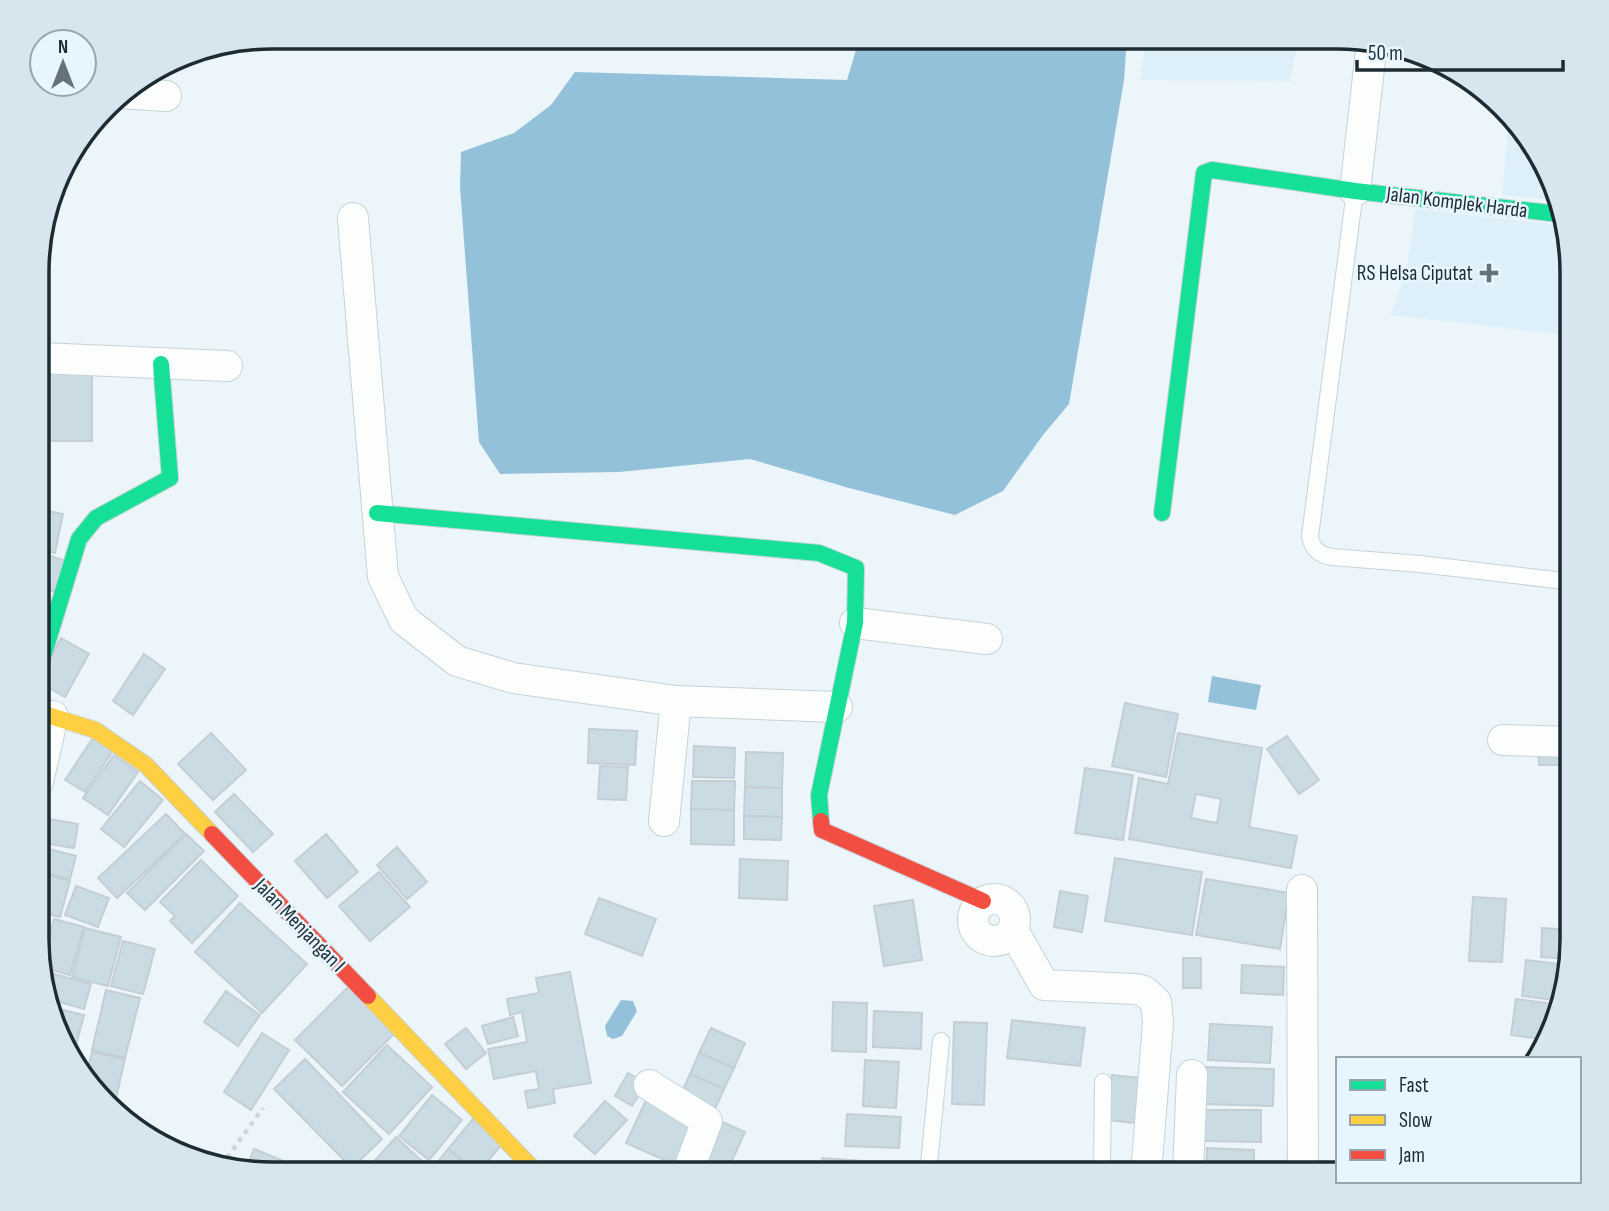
<svg xmlns="http://www.w3.org/2000/svg" width="1609" height="1211" font-family="'Sofia Sans Condensed',sans-serif">
	<style>
		.built { fill: #ddf0fa }
		.water { fill: #92c1d9 }
		.building { fill: #cadbe4; stroke: #c4ced4; stroke-width: 2; fill-rule: evenodd }
		.lines { fill: none; stroke-linecap: round; stroke-linejoin: round }
		.lane-casing { stroke: #c7d3d8; stroke-width: 18 }
		.street-casing { stroke: #c7d3d8; stroke-width: 32 }
		.fast-casing { stroke: #c7d3d8; stroke-width: 18 }
		.slow-casing { stroke: #c7d3d8; stroke-width: 18 }
		.jam-casing { stroke: #c7d3d8; stroke-width: 18 }
		.path { stroke: #d3d6d8; stroke-width: 4.5; stroke-dasharray: 5 5; stroke-linecap: butt }
		.lane { stroke: #fcfefe; stroke-width: 16 }
		.street { stroke: #fcfefe; stroke-width: 30 }
		.fast { stroke: #16e098; stroke-width: 16 }
		.slow { stroke: #ffcf43; stroke-width: 16 }
		.jam { stroke: #f24e42; stroke-width: 16 }
		.poi-dot { fill: #657278; stroke: #e7f6fe; stroke-width: 2.5 }
		.labels { text-anchor: middle; stroke-width: 5; stroke-linejoin: round; paint-order: stroke }
		.street-label { font-size: 21px; fill: #1d2c33; stroke: #e7f6fe }
		.poi-label { font-size: 21px; fill: #1d2c33; stroke: #e7f6fe; text-anchor: end }
		.rim { fill: none; stroke: #1d2c33; stroke-width: 3.5 }
	</style>
	<rect width="100%" height="100%" fill="#ecf5f9"/>
	<!-- built -->
	<g class="built">
		<polygon points="1147,37 1298,37 1290,81 1140,80"/>
		<polygon points="1509,117 1548,168 1556,200 1502,195"/>
		<polygon points="1415,209 1561,225 1572,271 1572,324 1568,324 1567,335 1390,315 1406,275"/>
	</g>
	<!-- water -->
	<g class="water">
		<polygon points="860,37 1127,37 1124,80 1069,404 1043,435 1003,491 955,515 849,488 750,459 619,472 500,474 479,442 460,187 461,152 514,133 551,105 575,72 847,80"/>
		<polygon points="1212,676 1261,685 1256,710 1208,702"/>
		<polygon points="621,1000 633,1001 637,1011 622,1036 613,1039 607,1036 605,1026"/>
	</g>
	<!-- building -->
	<g class="building">
		<polygon points="41,373 92,373 92,441 42,441"/>
		<polygon points="38,509 63,514 55,553 38,549"/>
		<polygon points="38,552 69,562 58,593 38,587"/>
		<polygon points="61,638 89,654 65,697 38,682"/>
		<polygon points="144,654 165,669 133,715 113,701"/>
		<polygon points="1125,703 1178,714 1166,777 1112,766"/>
		<polygon points="589,729 637,731 635,765 588,763"/>
		<polygon points="211,733 246,770 213,800 178,764"/>
		<path d="M 1178,733 L 1262,748 L 1249,827 L 1297,836 L 1291,868 L 1129,839 L 1139,778 L 1168,784 ZM 1196,794 L 1221,799 L 1217,823 L 1191,818 Z"/>
		<polygon points="1287,736 1319,780 1299,794 1267,749"/>
		<polygon points="93,738 113,751 85,792 65,780"/>
		<polygon points="694,746 735,748 734,778 693,777"/>
		<polygon points="1572,747 1572,765 1539,765 1538,748"/>
		<polygon points="746,752 783,753 782,788 745,787"/>
		<polygon points="114,755 138,772 108,815 83,798"/>
		<polygon points="600,766 628,767 626,800 598,799"/>
		<polygon points="1085,768 1133,775 1123,840 1075,833"/>
		<polygon points="140,781 163,800 124,847 101,829"/>
		<polygon points="692,781 735,781 734,810 691,809"/>
		<polygon points="745,787 782,788 782,817 744,816"/>
		<polygon points="234,794 273,834 253,852 215,812"/>
		<polygon points="691,809 734,810 734,845 691,844"/>
		<polygon points="166,814 185,834 117,898 98,878"/>
		<polygon points="744,816 782,817 781,840 744,839"/>
		<polygon points="38,817 78,824 74,848 38,842"/>
		<polygon points="186,834 204,851 145,910 127,893"/>
		<polygon points="326,834 358,872 327,898 295,861"/>
		<polygon points="42,847 76,856 70,879 37,871"/>
		<polygon points="397,847 427,882 407,899 377,865"/>
		<polygon points="1115,858 1202,872 1192,935 1105,921"/>
		<polygon points="740,859 788,861 787,900 739,898"/>
		<polygon points="201,860 238,896 192,943 170,921 175,916 160,902"/>
		<polygon points="37,872 70,881 60,917 37,911"/>
		<polygon points="379,872 410,907 370,941 339,906"/>
		<polygon points="1206,879 1289,893 1280,949 1196,935"/>
		<polygon points="76,886 109,898 98,927 65,915"/>
		<polygon points="1060,891 1088,896 1082,932 1054,927"/>
		<polygon points="1473,897 1506,899 1502,962 1469,961"/>
		<polygon points="599,898 656,919 642,956 585,934"/>
		<polygon points="913,900 922,960 884,966 874,906"/>
		<polygon points="240,903 307,964 262,1013 195,952"/>
		<polygon points="54,919 84,927 70,975 41,967"/>
		<polygon points="85,928 121,937 108,986 72,977"/>
		<polygon points="1542,928 1572,930 1571,959 1541,957"/>
		<polygon points="123,941 155,949 143,994 111,986"/>
		<rect x="1183" y="958" width="18" height="30"/>
		<polygon points="1526,960 1569,965 1561,1001 1522,996"/>
		<polygon points="1242,965 1284,967 1283,995 1241,993"/>
		<polygon points="43,971 91,984 84,1009 49,999"/>
		<polygon points="570,972 591,1083 553,1089 555,1103 528,1108 525,1091 539,1089 536,1071 494,1079 488,1049 527,1042 522,1012 510,1015 507,999 539,993 536,978"/>
		<polygon points="348,987 395,1033 342,1086 295,1040"/>
		<polygon points="106,990 140,998 125,1058 92,1050"/>
		<polygon points="226,991 260,1015 238,1046 204,1022"/>
		<polygon points="1516,999 1560,1005 1555,1029 1547,1040 1511,1035"/>
		<polygon points="833,1002 867,1003 866,1052 832,1051"/>
		<polygon points="51,1007 84,1015 75,1049 61,1044"/>
		<polygon points="874,1011 922,1013 921,1049 873,1047"/>
		<polygon points="513,1017 518,1036 488,1044 482,1026"/>
		<polygon points="1012,1020 1085,1028 1080,1066 1007,1058"/>
		<polygon points="954,1022 987,1023 984,1105 952,1104"/>
		<polygon points="1210,1024 1272,1027 1270,1063 1208,1060"/>
		<polygon points="466,1028 486,1053 466,1069 445,1044"/>
		<polygon points="711,1028 745,1043 734,1068 699,1053"/>
		<polygon points="262,1033 289,1050 251,1110 224,1092"/>
		<polygon points="387,1045 432,1087 389,1134 343,1092"/>
		<polygon points="92,1052 125,1059 113,1111 86,1076"/>
		<polygon points="699,1053 734,1068 724,1089 690,1074"/>
		<polygon points="305,1059 382,1139 352,1168 274,1089"/>
		<polygon points="865,1060 899,1062 896,1108 863,1106"/>
		<polygon points="1204,1067 1274,1069 1273,1106 1202,1104"/>
		<polygon points="628,1073 646,1083 632,1106 615,1096"/>
		<polygon points="690,1074 724,1089 712,1116 678,1101"/>
		<polygon points="1112,1075 1140,1078 1135,1123 1107,1120"/>
		<polygon points="432,1095 462,1120 429,1160 399,1136"/>
		<polygon points="647,1098 702,1123 682,1168 626,1143"/>
		<polygon points="605,1101 627,1120 595,1154 574,1136"/>
		<polygon points="1203,1110 1261,1110 1261,1142 1203,1141"/>
		<polygon points="847,1114 901,1117 899,1148 845,1146"/>
		<polygon points="473,1119 503,1143 478,1173 448,1149"/>
		<polygon points="716,1119 745,1132 726,1174 704,1174 693,1169"/>
		<polygon points="396,1137 436,1174 376,1174 369,1167"/>
		<polygon points="1207,1148 1254,1150 1254,1174 1206,1174"/>
		<polygon points="254,1149 291,1164 287,1174 257,1174 245,1171"/>
		<polygon points="448,1149 478,1173 477,1174 438,1174 432,1169"/>
		<polygon points="822,1158 903,1164 902,1174 821,1174"/>
	</g>
	<g class="lines">
		<defs>
			<g id="lane">
				<path d="M 1355,191 L 1310,536 C 1312,549 1319,555 1332,557 L 1420,564 L 1572,582"/>
				<polyline points="928,1174 941,1041"/>
				<polyline points="1102,1174 1103,1082"/>
			</g>
			<g id="street">
				<polyline points="120,93 166,96"/>
				<polyline points="1355,191 1372,42"/>
				<polyline points="353,218 383,577 404,620 457,661 513,678 676,701 837,707"/>
				<polyline points="39,358 227,366"/>
				<polyline points="855,623 987,639"/>
				<polyline points="1503,740 1572,742"/>
				<polyline points="38,782 53,716"/>
				<polyline points="664,821 676,701"/>
				<polyline points="1302,890 1303,1174"/>
				<circle cx="994" cy="920" r="21"/>
				<polyline points="1013,930 1044,985 1136,989 1144,991 1156,1002 1158,1023 1146,1174"/>
				<polyline points="649,1085 707,1121 687,1174"/>
				<polyline points="1188,1174 1192,1075"/>
			</g>
			<g id="fast">
				<polyline points="377,513 819,553 856,568 855,623 819,795 821,821"/>
				<polyline points="1162,513 1204,173 1212,170 1355,191 1559,214"/>
				<polyline points="38,673 79,539 96,518 170,478 161,364"/>
			</g>
			<g id="slow">
				<polyline points="38,712 95,730 146,765 212,834"/>
				<polyline points="368,996 538,1174"/>
			</g>
			<g id="jam">
				<polyline points="821,821 822,830 983,901"/>
				<polyline points="212,834 368,996"/>
			</g>
		</defs>
		<!-- lane casing -->
		<use href="#lane" class="lane-casing"/>
		<!-- street casing -->
		<use href="#street" class="street-casing"/>
		<!-- fast casing -->
		<use href="#fast" class="fast-casing"/>
		<!-- slow casing -->
		<use href="#slow" class="slow-casing"/>
		<!-- jam casing -->
		<use href="#jam" class="jam-casing"/>
		<!-- path -->
		<polyline class="path" points="221,1166 263,1108"/>
		<!-- lane -->
		<use href="#lane" class="lane"/>
		<!-- street -->
		<use href="#street" class="street"/>
		<!-- fast -->
		<use href="#fast" class="fast"/>
		<!-- slow -->
		<use href="#slow" class="slow"/>
		<!-- jam -->
		<use href="#jam" class="jam"/>
	</g>
	<!-- markers -->
	<path class="poi-dot" d="M1485.5 262.5h7v7h7v7h-7v7h-7v-7h-7v-7h7z"/>
	<g class="labels">
		<!-- street labels -->
		<g class="street-label">
			<text transform="translate(1457 202) rotate(7)" y="7">Jalan Komplek Harda</text>
			<text transform="translate(300 925) rotate(46)" y="7">Jalan Menjangan I</text>
		</g>
		<!-- poi labels -->
		<g class="poi-label">
			<text x="1473" y="280">RS Helsa Ciputat</text>
		</g>
	</g>
	<!-- crop -->
	<path d="M0 0H1609V1211H0ZM272 49H1337A223 223 0 0 1 1560 272V939A223 223 0 0 1 1337 1162H272A223 223 0 0 1 49 939V272A223 223 0 0 1 272 49Z" fill="#d7e6ee" fill-rule="evenodd"/>
	<path class="rim" d="M272 49H1337A223 223 0 0 1 1560 272V939A223 223 0 0 1 1337 1162H272A223 223 0 0 1 49 939V272A223 223 0 0 1 272 49Z"/>
	<!-- legend -->
	<rect x="1336" y="1057" width="245" height="126" fill="#e7f6fe" stroke="#96a5ad" stroke-width="2"/>
	<rect x="1350" y="1080" width="35" height="10" fill="#16e098" stroke="#96a5ad" stroke-width="2"/>
	<text x="1399" y="1092" font-size="21" fill="#1d2c33">Fast</text>
	<rect x="1350" y="1115" width="35" height="10" fill="#ffcf43" stroke="#96a5ad" stroke-width="2"/>
	<text x="1399" y="1127" font-size="21" fill="#1d2c33">Slow</text>
	<rect x="1350" y="1150" width="35" height="10" fill="#f24e42" stroke="#96a5ad" stroke-width="2"/>
	<text x="1399" y="1162" font-size="21" fill="#1d2c33">Jam</text>
	<!-- north arrow -->
	<g transform="translate(63 63)"><circle r="33" fill="#e7f6fe" stroke="#96a5ad" stroke-width="2"/>
	<path d="M0-5L12 26L0 18L-12 26Z" fill="#657278"/>
	<text y="-10" font-size="19" font-weight="bold" text-anchor="middle" fill="#1d2c33">N</text>
	</g>
	<!-- scale -->
	<path d="M1357 60v10h206v-10" fill="none" stroke="#1d2c33" stroke-width="3.5"/>
	<text x="1368" y="60" font-size="21" fill="#1d2c33" stroke="#e7f6fe" stroke-width="5" paint-order="stroke">50 m</text>
</svg>
